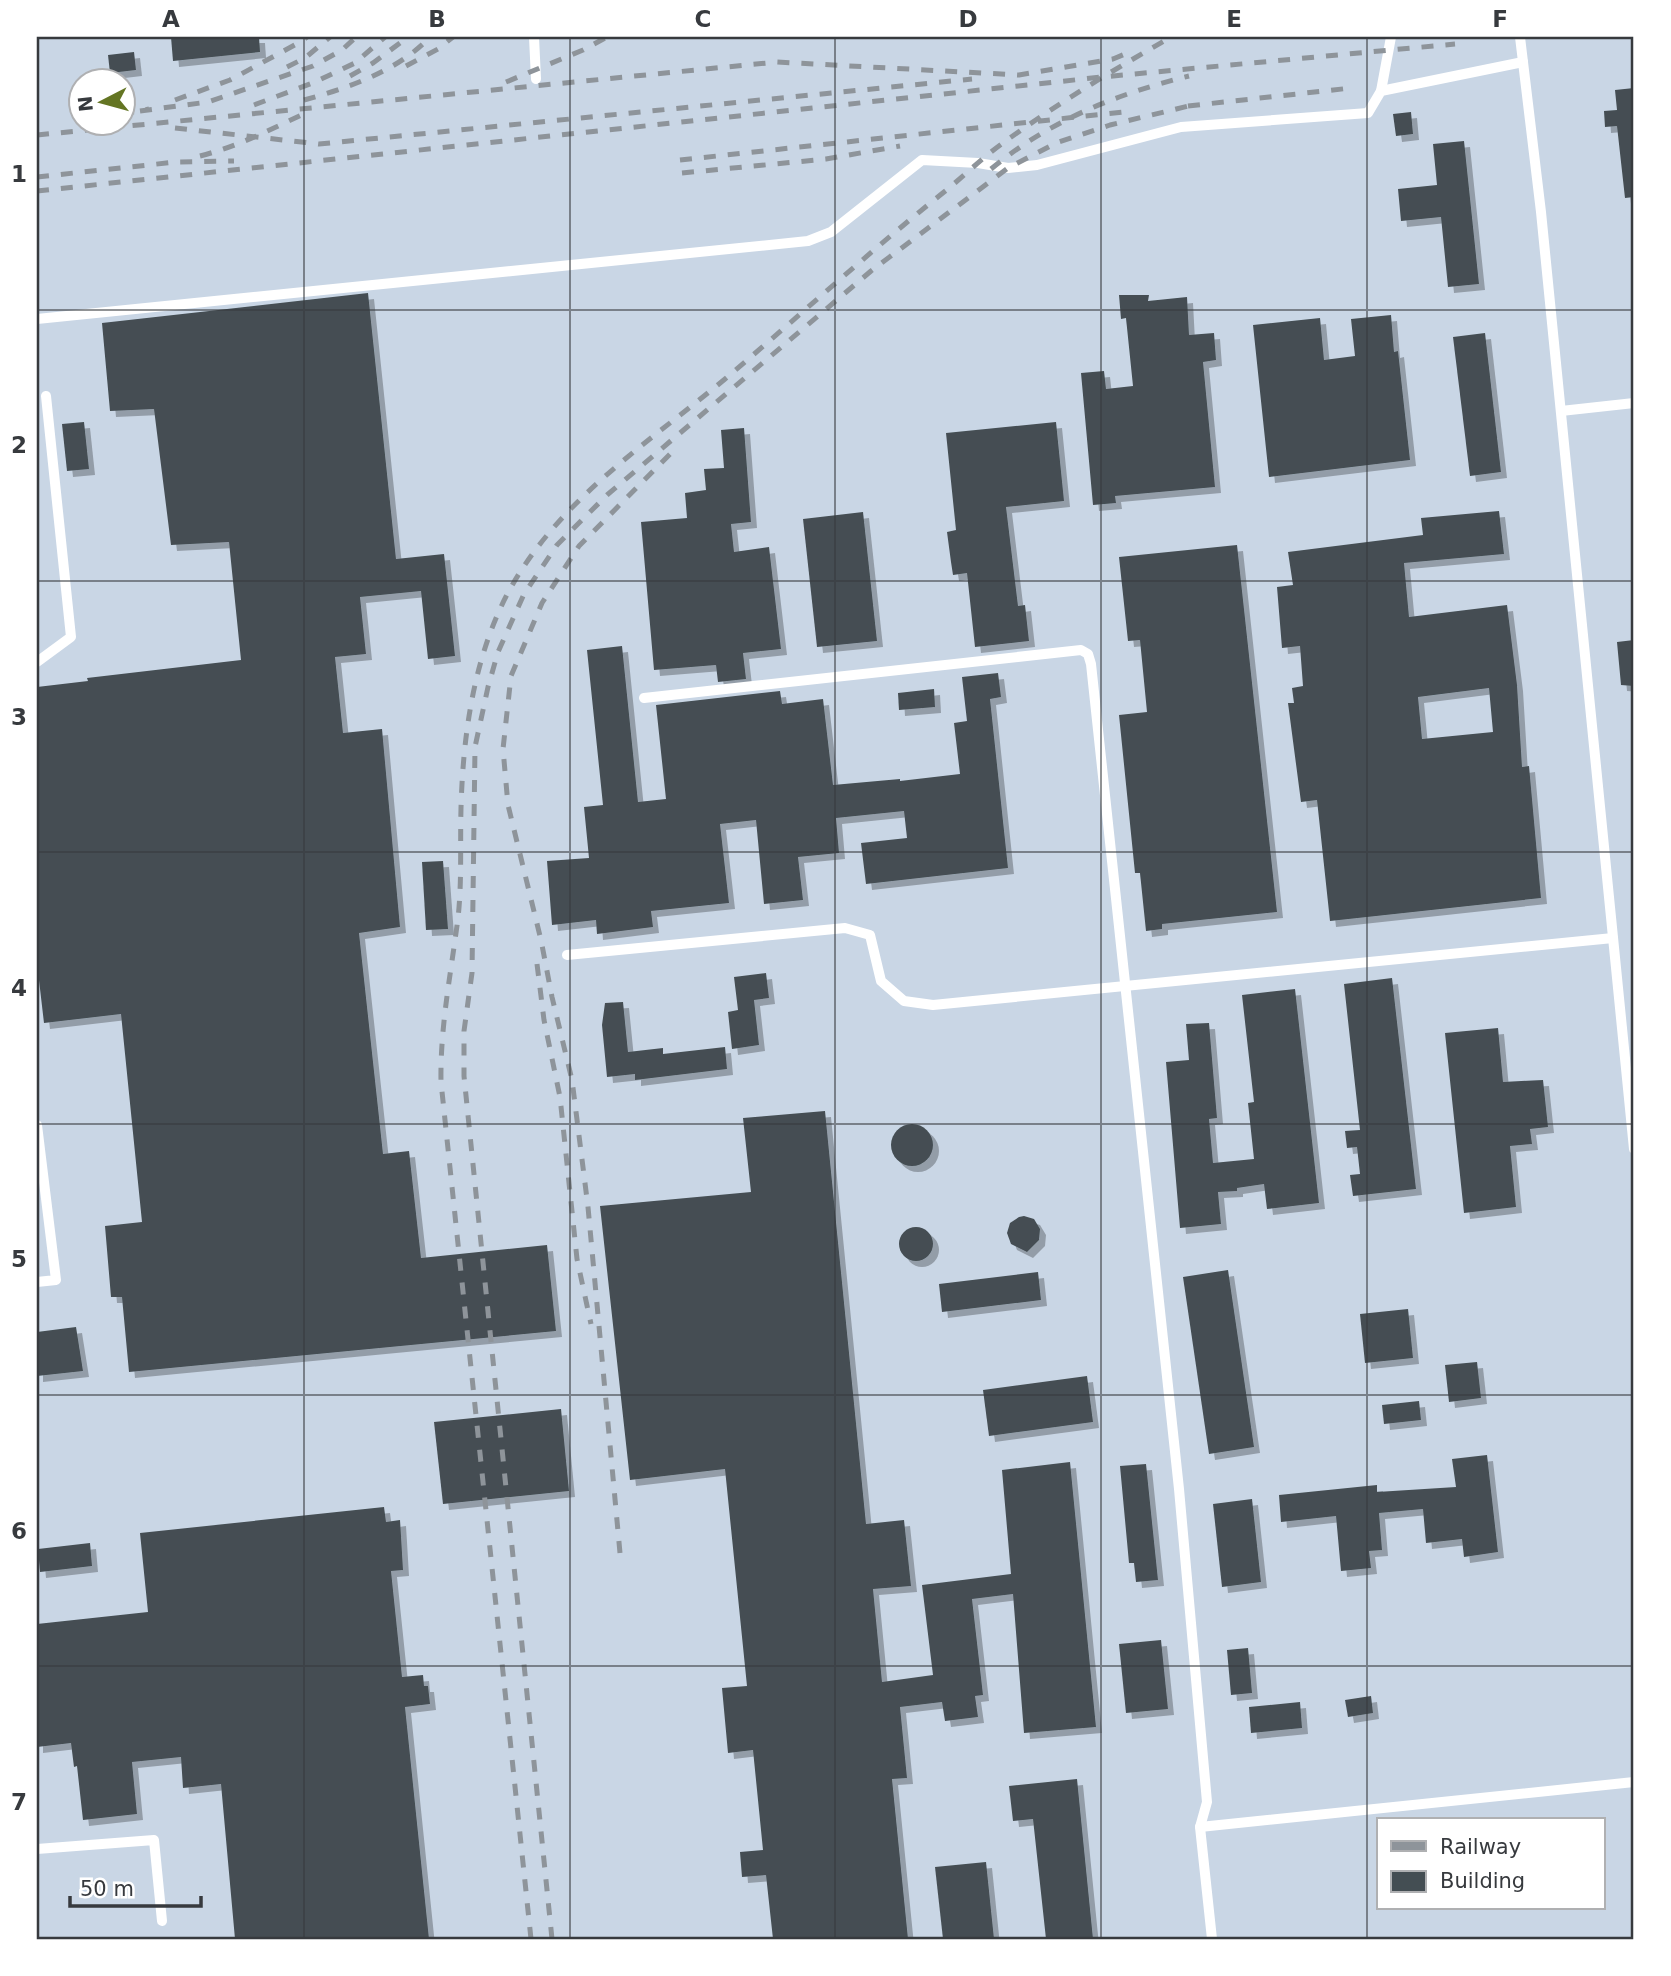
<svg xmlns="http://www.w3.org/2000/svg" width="1671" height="1976" font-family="'DejaVu Sans',sans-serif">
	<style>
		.built { fill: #c9d6e5; fill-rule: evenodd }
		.building { fill: #444e53; fill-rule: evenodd; filter: url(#shadow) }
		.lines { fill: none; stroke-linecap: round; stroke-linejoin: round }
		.service { stroke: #fff; stroke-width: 10 }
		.rail { stroke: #8e949a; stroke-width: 5; stroke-dasharray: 12 12; stroke-linecap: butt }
		.grid { fill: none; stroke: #373a3e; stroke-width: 2; stroke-opacity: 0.55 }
		.neatline { fill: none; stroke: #373a3e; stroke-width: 2.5 }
		.grid-label { font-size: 23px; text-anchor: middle; font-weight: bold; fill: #373a3e }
	</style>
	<defs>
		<filter id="shadow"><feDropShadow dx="6" dy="6" stdDeviation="0" flood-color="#0004"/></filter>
	</defs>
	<rect width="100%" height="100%" fill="#d9e1ea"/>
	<!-- built -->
	<path class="built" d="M 37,37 L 1634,37 L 1634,1939 L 37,1939 ZM 80,80 L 122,80 L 122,122 L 80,122 ZM 1379,1820 L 1603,1820 L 1603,1908 L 1379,1908 Z"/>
	<!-- building -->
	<g class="building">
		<polygon points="171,37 259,37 260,52 173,61"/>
		<polygon points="134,52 136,70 110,73 108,55"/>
		<polygon points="1634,88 1634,197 1625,198 1617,126 1605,127 1604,111 1617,110 1615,90"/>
		<polygon points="1411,112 1413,134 1396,136 1393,114"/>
		<polygon points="1464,141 1479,284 1448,287 1441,217 1401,221 1398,189 1437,185 1433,144"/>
		<polygon points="368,293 396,559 444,554 455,656 428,659 421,591 360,597 366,654 335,657 343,733 382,729 400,927 359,933 383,1154 409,1151 421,1258 547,1245 556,1331 129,1372 122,1297 111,1297 105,1226 142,1222 121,1014 44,1023 37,963 37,687 88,681 87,678 241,660 229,542 171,545 154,409 110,411 102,323"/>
		<polygon points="1119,295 1149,295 1148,301 1187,297 1189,335 1214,333 1216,360 1203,362 1215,487 1115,496 1116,503 1093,505 1081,373 1104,371 1106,389 1133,386 1126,318 1121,319"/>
		<polygon points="1391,315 1394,352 1398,351 1410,460 1269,477 1253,325 1320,318 1324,360 1355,356 1351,319"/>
		<polygon points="1485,333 1501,472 1470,476 1453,337"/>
		<polygon points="84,422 89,469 67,471 62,424"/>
		<polygon points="1056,422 1064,501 1006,507 1018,606 1025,605 1029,641 975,647 967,573 953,575 951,562 947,532 956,530 946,433"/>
		<polygon points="744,428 751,522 731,524 734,552 769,547 781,649 743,653 746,679 718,682 716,665 654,670 641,522 687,518 685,493 706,490 704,469 724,468 721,430"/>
		<path d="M 1499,511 L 1504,554 L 1404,563 L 1409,617 L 1507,605 L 1517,685 L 1522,767 L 1529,766 L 1541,898 L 1330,921 L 1317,800 L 1301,802 L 1288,703 L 1294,703 L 1292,688 L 1303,686 L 1300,646 L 1282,648 L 1277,587 L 1293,585 L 1288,552 L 1423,535 L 1421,518 ZM 1489,688 L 1493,732 L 1422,739 L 1418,697 Z"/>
		<polygon points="863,512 877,641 817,647 803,519"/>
		<polygon points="1237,545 1277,912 1162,924 1162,929 1146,931 1140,873 1135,873 1119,715 1147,712 1140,640 1128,641 1119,557"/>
		<polygon points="1634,640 1634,686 1621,685 1617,642"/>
		<polygon points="622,646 638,802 666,799 656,705 780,691 782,704 823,699 833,785 900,779 900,781 960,774 954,723 967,721 962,677 998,673 1001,697 990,699 1008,868 866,884 861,843 907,838 904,811 836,818 839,853 798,857 803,900 764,904 756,820 720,824 729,903 651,911 653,927 597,934 596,920 552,925 547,861 589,858 584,807 603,805 587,650"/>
		<polygon points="934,689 935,707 899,710 898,693"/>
		<polygon points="443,861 448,929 426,930 422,862"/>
		<polygon points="766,973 769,998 754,1000 759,1045 732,1049 728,1012 738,1010 734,977"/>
		<polygon points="1392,978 1416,1189 1353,1196 1350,1175 1360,1174 1357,1147 1347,1148 1345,1131 1360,1130 1344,984"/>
		<polygon points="1295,989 1319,1203 1267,1209 1264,1184 1237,1188 1237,1191 1218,1192 1221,1224 1180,1228 1166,1062 1189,1060 1186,1024 1209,1023 1217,1118 1209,1119 1213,1163 1254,1159 1248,1103 1254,1102 1242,995"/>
		<polygon points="623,1002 628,1052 663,1048 663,1054 725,1047 727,1069 635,1080 635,1074 607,1077 602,1025 605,1003"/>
		<polygon points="1498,1028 1503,1082 1543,1080 1548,1127 1530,1129 1532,1144 1510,1146 1516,1207 1464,1213 1445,1033"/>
		<polygon points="825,1111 866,1524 904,1520 911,1586 873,1589 882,1682 933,1675 922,1585 1011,1574 1002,1470 1070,1462 1096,1727 1024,1733 1013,1594 972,1599 983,1695 975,1696 978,1717 945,1721 942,1702 900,1707 907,1778 892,1779 908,1939 773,1939 766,1875 742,1877 740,1852 763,1850 753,1750 728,1753 722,1688 747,1686 725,1469 630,1480 600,1206 751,1192 743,1118"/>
		<circle cx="912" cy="1145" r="21"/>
		<polygon points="1024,1216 1034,1219 1040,1229 1039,1240 1027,1252 1011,1244 1007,1233 1010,1223 1019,1217"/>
		<circle cx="916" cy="1244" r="17"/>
		<polygon points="1228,1270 1254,1447 1209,1454 1183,1277"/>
		<polygon points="1038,1272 1041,1300 942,1312 939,1284"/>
		<polygon points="1408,1309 1413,1358 1365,1363 1360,1314"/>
		<polygon points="76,1327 83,1371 37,1376 37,1332"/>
		<polygon points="1477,1362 1481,1398 1449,1402 1445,1365"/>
		<polygon points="1087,1376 1093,1422 989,1436 983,1390"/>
		<polygon points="1419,1401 1421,1420 1384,1424 1382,1405"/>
		<polygon points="561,1409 569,1491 443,1504 434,1422"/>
		<polygon points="1487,1455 1498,1552 1464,1557 1462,1539 1426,1543 1423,1509 1379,1513 1382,1550 1369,1551 1371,1568 1341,1571 1336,1516 1281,1522 1279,1495 1377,1485 1377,1492 1456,1487 1452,1459"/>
		<polygon points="1146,1464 1158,1580 1136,1582 1134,1563 1129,1563 1120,1466"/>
		<polygon points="1252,1499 1261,1582 1222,1587 1213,1504"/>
		<polygon points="384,1507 386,1522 400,1520 401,1536 403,1570 391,1571 402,1677 423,1675 424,1686 428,1686 430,1704 405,1707 429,1939 235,1939 221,1784 183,1788 181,1757 132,1762 137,1814 83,1820 77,1766 74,1767 71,1743 37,1747 37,1624 148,1612 140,1533"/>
		<polygon points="90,1543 92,1566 40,1572 38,1549"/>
		<polygon points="1161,1640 1168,1709 1126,1713 1119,1644"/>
		<polygon points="1248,1648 1252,1693 1231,1695 1227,1650"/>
		<polygon points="1371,1696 1373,1713 1348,1717 1345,1700"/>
		<polygon points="1300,1702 1302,1728 1251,1733 1249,1707"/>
		<polygon points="1077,1779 1093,1939 1046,1939 1033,1819 1013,1821 1009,1786"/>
		<polygon points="986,1862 994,1939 943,1939 935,1867"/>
	</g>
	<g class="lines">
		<!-- service -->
		<g class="service">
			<polyline points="534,37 536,79"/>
			<polyline points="1520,37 1541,212 1634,1149"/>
			<polyline points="1381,91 1391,37"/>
			<polyline points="37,319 808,241 831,232 922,160 978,163 1008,168 1037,165 1181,127 1368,113 1381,91 1523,62"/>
			<polyline points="1561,411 1634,403"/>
			<polyline points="37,662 71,637 46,396"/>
			<polyline points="644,698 1081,650 1088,654 1091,664 1179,1489 1207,1802 1200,1827 1212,1939"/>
			<polyline points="567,955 845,928 870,935 881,981 904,1001 933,1005 1613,938"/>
			<polyline points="37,1125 56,1280 37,1282"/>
			<polyline points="1200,1827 1634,1782"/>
			<polyline points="37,1849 154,1840 162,1921"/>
		</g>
		<!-- rail -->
		<g class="rail">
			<polyline points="406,66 438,49 453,37"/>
			<polyline points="287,67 305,58 330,37"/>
			<polyline points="350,76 373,63 408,37"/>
			<polyline points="506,82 583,50 607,37"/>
			<polyline points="175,100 230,80 302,41 307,37"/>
			<path d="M 304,100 C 348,88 398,71 430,37"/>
			<polyline points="254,105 315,82 355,63 385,37"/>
			<polyline points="1188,106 1351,88"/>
			<polyline points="140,111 208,102 313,66 342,50 356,37"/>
			<polyline points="122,114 149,109"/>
			<polyline points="175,128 319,144 972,79"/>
			<polyline points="37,135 777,62 1019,75 1113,59 1130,52"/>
			<path d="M 200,156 C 242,145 271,129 310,111"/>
			<polyline points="680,160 1132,111"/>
			<path d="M 991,169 C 1049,121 1116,94 1189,76"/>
			<polyline points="682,173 826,159 900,146"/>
			<polyline points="37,177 176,162 234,161"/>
			<polyline points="37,191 1102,77 1455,44"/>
			<polyline points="537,964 544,1020 560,1097 577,1259 591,1324"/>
			<polyline points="620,1553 588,1207 572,1080 552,997 541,940 508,805 503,749 511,676 542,603 579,546 673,451"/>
			<path d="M 531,1939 L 441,1082 C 440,1027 451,973 458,918 C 462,882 460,845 461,808 C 463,734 474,655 510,589 C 560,499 648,443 725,379 C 798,317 869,252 944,192 C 964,176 982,158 1003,143 C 1055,105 1115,69 1171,37"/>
			<polyline points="552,1939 464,1076 464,1031 472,973 475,747 488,687 498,652 524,594 557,545 607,495 871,271 1008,168 1056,143 1110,125 1197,104"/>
		</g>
	</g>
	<!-- grid -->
	<path class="grid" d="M 304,37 L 304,1939M 570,37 L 570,1939M 835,37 L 835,1939M 1101,37 L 1101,1939M 1367,37 L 1367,1939M 37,310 L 1634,310M 37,581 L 1634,581M 37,852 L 1634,852M 37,1124 L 1634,1124M 37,1395 L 1634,1395M 37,1666 L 1634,1666"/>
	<!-- border -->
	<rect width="1671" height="1976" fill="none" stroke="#ffffff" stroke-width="77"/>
	<!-- legend -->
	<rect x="1377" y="1818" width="228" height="91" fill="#ffffff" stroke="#afb0b2" stroke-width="2"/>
	<rect x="1391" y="1841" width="35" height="10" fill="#8e949a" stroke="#afb0b2" stroke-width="2"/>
	<text x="1440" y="1854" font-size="21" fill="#373a3e">Railway</text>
	<rect x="1391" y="1871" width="35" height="21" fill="#444e53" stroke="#afb0b2" stroke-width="2"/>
	<text x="1440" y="1888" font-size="21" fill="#373a3e">Building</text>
	<!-- north arrow -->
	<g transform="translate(102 102) rotate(264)"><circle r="33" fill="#ffffff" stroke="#afb0b2" stroke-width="2"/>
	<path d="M0-5L12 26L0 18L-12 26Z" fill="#647523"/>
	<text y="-10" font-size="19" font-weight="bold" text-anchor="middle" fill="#373a3e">N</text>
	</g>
	<!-- scale -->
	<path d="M70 1896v10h131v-10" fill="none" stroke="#373a3e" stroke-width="3.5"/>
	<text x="80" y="1896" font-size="21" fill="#373a3e" stroke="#ffffff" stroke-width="5" paint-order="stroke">50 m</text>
	<rect x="38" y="38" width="1594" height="1900" class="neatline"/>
	<g class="grid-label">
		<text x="171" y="27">A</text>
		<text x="437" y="27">B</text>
		<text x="703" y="27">C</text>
		<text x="968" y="27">D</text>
		<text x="1234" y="27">E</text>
		<text x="1500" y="27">F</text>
		<text x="19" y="182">1</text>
		<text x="19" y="453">2</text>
		<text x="19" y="725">3</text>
		<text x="19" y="996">4</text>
		<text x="19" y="1267">5</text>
		<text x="19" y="1539">6</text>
		<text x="19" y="1810">7</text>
	</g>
</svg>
